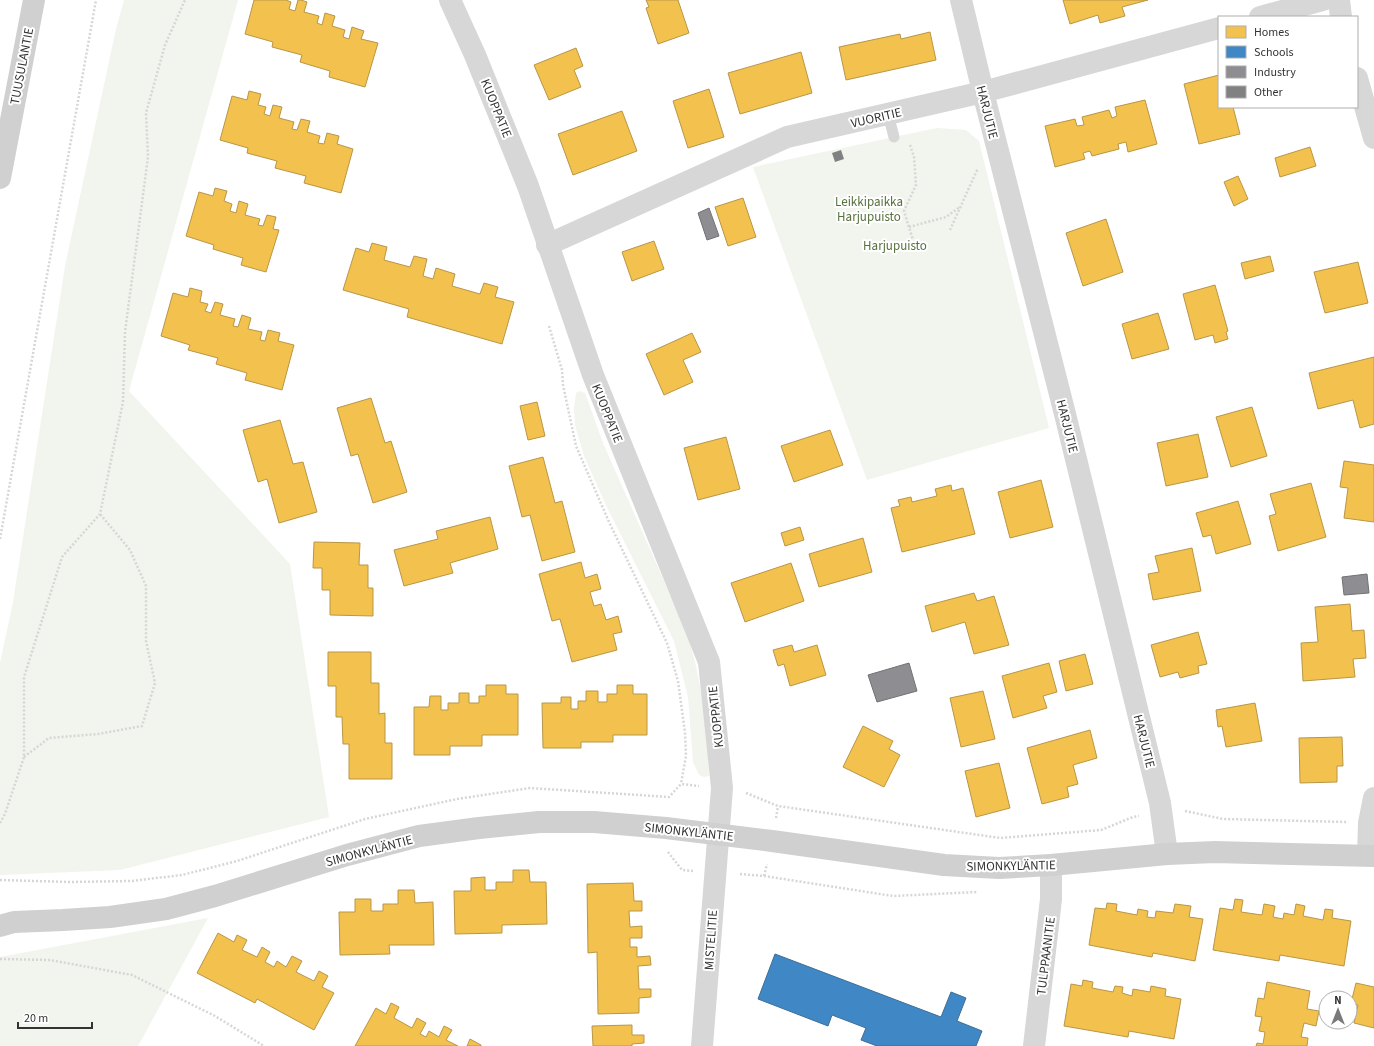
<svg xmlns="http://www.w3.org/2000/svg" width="1374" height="1046" font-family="'Source Sans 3',sans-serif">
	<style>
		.green { fill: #f1f5ed }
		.homes { fill: #f2c14e; stroke: #b99646 }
		.schools { fill: #3f88c5; stroke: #3b6e99 }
		.industry { fill: #8d8d92; stroke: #727276 }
		.building { fill: #818181 }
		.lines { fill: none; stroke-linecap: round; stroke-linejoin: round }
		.path { stroke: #d6d6d6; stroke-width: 2.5; stroke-dasharray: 2 2; stroke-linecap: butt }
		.service { stroke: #d7d7d7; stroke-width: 11 }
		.minor { stroke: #d7d7d7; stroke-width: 22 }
		.secondary { stroke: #d0d0d0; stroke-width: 22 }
		.labels { text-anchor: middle; stroke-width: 4; stroke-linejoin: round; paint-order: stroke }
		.street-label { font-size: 13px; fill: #333; stroke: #fff }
		.park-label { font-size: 13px; fill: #57713d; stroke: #fff }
	</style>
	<rect width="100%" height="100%" fill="#fff"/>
	<!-- green -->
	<g class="green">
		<polygon points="124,0 238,0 129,391 290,564 329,817 120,870 0,875 0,663 13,602 65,266 116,29"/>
		<polygon points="937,128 966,130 979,141 1049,428 867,480 753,167"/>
		<path d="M 580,391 L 585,393 L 603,443 L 687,633 C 696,662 702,693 706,723 C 708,741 708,759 709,776 L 704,777 L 699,775 L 693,762 L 688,697 L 674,641 L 605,503 L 584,456 L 575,425 L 574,408 L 576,393 Z"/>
		<polygon points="208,918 138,1046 0,1046 0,957"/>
	</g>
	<!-- homes -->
	<g class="homes">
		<polygon points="254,0 286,0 291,2 289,9 295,11 298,0 301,0 307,2 304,12 319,16 317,23 322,25 325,13 335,16 332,26 345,30 343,37 349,39 352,27 364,31 361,39 378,43 365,87 329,77 330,71 300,62 302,55 272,47 273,42 245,34"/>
		<polygon points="646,0 678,0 689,33 658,44 646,8 649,7"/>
		<polygon points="1063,0 1148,0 1122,7 1125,16 1100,23 1098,15 1070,24"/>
		<polygon points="930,32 936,60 846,80 839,47 900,34 901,39"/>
		<polygon points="576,48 583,66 574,70 581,87 549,100 534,65"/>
		<polygon points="801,52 812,93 740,114 728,73"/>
		<polygon points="1219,75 1219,107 1233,107 1240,134 1199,144 1184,84"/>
		<polygon points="709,89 724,137 688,148 673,101"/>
		<polygon points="249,91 261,94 258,105 266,107 264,114 270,116 273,105 282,107 279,118 294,122 292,129 297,130 301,119 310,121 307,132 320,136 318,143 324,144 327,133 339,136 337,144 353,149 341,193 304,183 306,176 275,168 277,161 247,153 248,148 220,140 232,96 247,100"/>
		<polygon points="1145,100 1157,144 1128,152 1126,142 1118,144 1119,149 1092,156 1090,151 1083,153 1085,159 1055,167 1045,126 1075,119 1077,126 1084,125 1082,117 1109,110 1112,118 1117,116 1115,107"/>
		<polygon points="622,111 637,151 573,175 558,134"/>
		<polygon points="1310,147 1316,166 1280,177 1275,158"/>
		<polygon points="1238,176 1248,199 1234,206 1224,182"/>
		<polygon points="215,188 227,191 224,201 232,204 230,211 236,213 239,201 248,204 245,215 260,219 258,225 263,226 267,215 276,217 273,229 279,230 266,272 241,265 243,258 213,249 214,245 186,236 199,192 213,196"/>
		<polygon points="743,198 756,237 728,246 715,207"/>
		<polygon points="1106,219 1123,272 1083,286 1066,233"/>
		<polygon points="654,241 664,269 632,281 622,252"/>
		<polygon points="372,243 387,247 384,260 410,267 414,256 427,259 423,276 433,279 436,268 455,274 452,286 480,294 484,283 498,287 495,297 514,302 502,344 407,317 409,309 343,290 356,248 369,252"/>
		<polygon points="1270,256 1274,271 1245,279 1241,263"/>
		<polygon points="1358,262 1368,303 1325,313 1314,272"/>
		<polygon points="1215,285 1228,331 1226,332 1228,339 1215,343 1213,335 1195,340 1183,294"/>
		<polygon points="190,288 202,291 200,302 208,304 205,311 211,313 215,302 223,304 220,315 235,319 233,326 238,327 242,315 251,318 248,329 262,332 260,340 265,341 268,330 280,333 278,341 294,345 282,390 245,380 247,373 216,364 218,358 188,350 190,345 161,336 173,293 188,297"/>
		<polygon points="1158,313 1169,349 1132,359 1122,324"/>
		<polygon points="692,333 701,352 683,360 693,382 664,395 646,354"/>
		<polygon points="1374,357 1374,424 1360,428 1353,400 1318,409 1309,373"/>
		<polygon points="371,398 385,443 391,441 407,492 373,503 358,454 351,456 337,408"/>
		<polygon points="537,402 545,436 528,440 520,406"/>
		<polygon points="1252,407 1267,456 1231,467 1216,417"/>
		<polygon points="280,420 293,464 303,462 317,512 279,523 267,479 258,482 243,430"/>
		<polygon points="830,430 843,465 794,482 781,446"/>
		<polygon points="1198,434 1208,477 1166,486 1157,443"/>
		<polygon points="726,437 740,489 698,500 684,448"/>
		<polygon points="543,457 555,503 562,501 575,552 542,561 530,515 522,517 509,466"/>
		<polygon points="1344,461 1374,465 1374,522 1344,518 1348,488 1340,487"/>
		<polygon points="1041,480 1053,527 1010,538 998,492"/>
		<polygon points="1311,483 1326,537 1278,551 1269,516 1276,514 1270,494"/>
		<polygon points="951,485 952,491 963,488 975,534 902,552 891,508 900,506 898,500 911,497 912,502 937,496 935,489"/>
		<polygon points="1238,501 1251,544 1216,554 1211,535 1203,537 1196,513"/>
		<polygon points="490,517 498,549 450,563 453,573 404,586 394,550 438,539 436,531"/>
		<polygon points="800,527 804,540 785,546 781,533"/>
		<polygon points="863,538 872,572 819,587 809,554"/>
		<polygon points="314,542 360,543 359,565 368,565 368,588 373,588 373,616 330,615 330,590 322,590 322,568 313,568"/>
		<polygon points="1192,548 1201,591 1153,600 1148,574 1159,572 1155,556"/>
		<polygon points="581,562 585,578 597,574 601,589 590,592 594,606 601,604 606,620 618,616 622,632 613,634 617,650 572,662 560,619 552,621 539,574"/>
		<polygon points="791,563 804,601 745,622 731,583"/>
		<polygon points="974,593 977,601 994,596 1009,645 974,654 965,622 932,632 925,606"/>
		<polygon points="1350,604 1352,631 1364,630 1366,658 1353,659 1355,677 1303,681 1301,643 1318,642 1315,607"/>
		<polygon points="1198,632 1207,664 1198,666 1199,673 1180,678 1178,672 1160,677 1151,645"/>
		<polygon points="792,645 794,652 817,645 826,675 790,686 784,664 778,666 773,650"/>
		<polygon points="328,652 371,652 371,683 379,683 379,714 385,713 385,743 392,743 392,779 349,779 349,744 343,744 342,717 336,717 336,686 328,686"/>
		<polygon points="1085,654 1093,684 1066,691 1059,661"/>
		<polygon points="1049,663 1057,692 1043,696 1047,708 1013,718 1002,676"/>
		<polygon points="486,685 506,685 506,694 518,694 518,735 482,735 482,746 450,746 450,755 414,755 414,707 429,707 430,696 441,696 441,710 448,710 448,703 459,703 459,693 469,693 469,703 479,703 479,696 486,696"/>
		<polygon points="617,685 633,685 633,694 647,694 647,735 613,735 613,742 581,742 581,748 543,748 542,703 561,703 561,697 571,697 571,709 578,709 578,701 586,701 586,691 598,691 598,702 607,702 607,694 617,694"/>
		<polygon points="983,691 995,739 961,747 950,698"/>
		<polygon points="1255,703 1262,741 1226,747 1222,726 1218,727 1216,710"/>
		<polygon points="863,726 893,741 889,749 900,755 884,787 843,767"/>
		<polygon points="1090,730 1097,758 1073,765 1078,784 1067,787 1069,797 1042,804 1027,748"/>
		<polygon points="1342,737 1343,766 1337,766 1337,782 1300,783 1299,738"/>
		<polygon points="999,763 1010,808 976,817 965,771"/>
		<polygon points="513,870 529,870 530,882 546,882 547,924 502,925 502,933 455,934 454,891 471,891 471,878 485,877 485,890 496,890 496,882 513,882"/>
		<polygon points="633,883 634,901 642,901 642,911 629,911 630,927 642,926 642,938 630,938 630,947 637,947 637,957 650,956 651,965 638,966 639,989 651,989 651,997 639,998 639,1013 598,1014 597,952 588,953 587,884"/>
		<polygon points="398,890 414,890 415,903 433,902 434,945 389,945 390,954 340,955 339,912 355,912 355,899 371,899 371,911 383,911 383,904 398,904"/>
		<polygon points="1235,899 1243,900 1241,912 1262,915 1264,904 1275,906 1273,917 1283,919 1284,913 1294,915 1296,904 1305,906 1303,916 1323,920 1325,909 1333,910 1332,918 1351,921 1344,966 1280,955 1279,961 1213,950 1220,908 1233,910"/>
		<polygon points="1107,903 1117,904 1116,911 1137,915 1138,909 1148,911 1147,917 1155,918 1156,911 1173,913 1175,904 1191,906 1189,917 1203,919 1195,961 1153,953 1152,957 1089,945 1095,908 1106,909"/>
		<polygon points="218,933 234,942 237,935 247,940 242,950 257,957 262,947 270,952 265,962 274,967 277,961 286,967 292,956 302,961 296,972 314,981 319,971 328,976 322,987 334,993 314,1030 257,999 255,1003 197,973"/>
		<polygon points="1083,980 1093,982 1092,988 1113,992 1115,986 1123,987 1122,993 1132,996 1133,989 1150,992 1151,986 1166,989 1165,996 1181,999 1174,1039 1129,1031 1128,1037 1064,1026 1071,984 1082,986"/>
		<polygon points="1267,982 1310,991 1307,1009 1319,1011 1316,1026 1304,1023 1301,1037 1308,1038 1307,1046 1256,1046 1257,1043 1263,1044 1265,1032 1259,1031 1262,1017 1255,1016 1258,998 1264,999"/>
		<polygon points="1356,983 1374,987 1374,1028 1354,1023 1358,1005 1351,1003"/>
		<polygon points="391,1003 399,1007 394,1018 412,1028 417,1018 426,1023 420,1034 426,1037 429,1031 439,1037 444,1026 452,1030 446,1040 458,1046 355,1046 376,1008 386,1014"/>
		<polygon points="632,1025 632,1035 644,1035 644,1043 632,1044 632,1046 593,1046 592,1026"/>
		<polygon points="470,1039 481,1045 481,1046 467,1046"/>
	</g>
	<!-- schools -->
	<polygon class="schools" points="775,954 941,1017 951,992 966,998 957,1021 982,1031 976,1046 877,1046 861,1040 866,1028 832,1015 828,1026 758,999"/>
	<!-- industry -->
	<g class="industry">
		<polygon points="709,208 719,236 707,240 698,213"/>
		<polygon points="1367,574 1369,593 1344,595 1342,577"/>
		<polygon points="909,663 917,691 877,702 868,675"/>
	</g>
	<!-- building -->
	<polygon class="building" points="841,150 844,159 835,162 832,153"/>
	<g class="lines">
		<!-- path -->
		<g class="path">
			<polyline points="910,145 914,157 916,185 904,211 913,240"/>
			<polyline points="909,227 946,217 960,207"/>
			<polyline points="950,230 978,168"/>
			<polyline points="549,326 562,370 563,385 576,446 609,522 667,643 678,681 685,733 686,756 681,784"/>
			<polyline points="0,539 96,0"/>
			<polyline points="24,757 49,738 98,734 142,726 155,683 146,641 146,586 130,550 100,514"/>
			<polyline points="746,793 778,806 1000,838 1101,830 1133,817 1139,816"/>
			<polyline points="1185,811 1223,819 1346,822"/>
			<polyline points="776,818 778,806"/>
			<polyline points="0,823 5,814 24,757 24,677 62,557 100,514 123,402 125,332 148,157 146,113 165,45 185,0"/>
			<polyline points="668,852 682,870 693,871"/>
			<polyline points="740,874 764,876 893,896 977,892"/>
			<polyline points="764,876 767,864"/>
			<polyline points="0,880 70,882 131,881 182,875 237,861 365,819 457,799 530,788 669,797 681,784 699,786"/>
			<polyline points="0,959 50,960 132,975 215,1016 264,1046"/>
		</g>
		<!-- service -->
		<polyline class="service" points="888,114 894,137"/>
		<!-- minor -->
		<g class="minor">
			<polyline points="450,0 475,55 528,186 593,375 709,662 722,788 702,1046"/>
			<polyline points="961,0 983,92 1065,414 1160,803 1167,854"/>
			<polyline points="1339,0 1341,17"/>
			<polyline points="1260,17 1323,0"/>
			<polyline points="1357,78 1374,138"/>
			<polyline points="547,245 787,137 983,92 1219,28"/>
			<polyline points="1368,855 1369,823 1374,798"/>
			<polyline points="1034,1046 1051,899 1051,865"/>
		</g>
		<!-- secondary -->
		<g class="secondary">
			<polyline points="0,178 34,0"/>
			<polyline points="0,926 14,922 63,920 110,917 166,909 215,896 347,855 419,836 479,828 539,822 594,822 666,828 772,841 944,865 999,868 1051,865 1167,854 1215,852 1374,856"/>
		</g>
	</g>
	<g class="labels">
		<!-- street labels -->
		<g class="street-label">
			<text transform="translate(21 66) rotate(-79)" y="5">TUUSULANTIE</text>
			<text transform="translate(497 108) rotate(68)" y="5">KUOPPATIE</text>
			<text transform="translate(988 112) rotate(76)" y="5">HARJUTIE</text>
			<text transform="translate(876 117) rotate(-13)" y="5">VUORITIE</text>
			<text transform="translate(608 413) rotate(68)" y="5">KUOPPATIE</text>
			<text transform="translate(1068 426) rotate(76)" y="5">HARJUTIE</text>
			<text transform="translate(715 717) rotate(-96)" y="5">KUOPPATIE</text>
			<text transform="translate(1145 741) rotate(76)" y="5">HARJUTIE</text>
			<text transform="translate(689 831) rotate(6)" y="5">SIMONKYLÄNTIE</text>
			<text transform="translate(369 850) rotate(-15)" y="5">SIMONKYLÄNTIE</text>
			<text transform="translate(1011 865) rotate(-1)" y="5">SIMONKYLÄNTIE</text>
			<text transform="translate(710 940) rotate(-86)" y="5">MISTELITIE</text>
			<text transform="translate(1045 956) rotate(-83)" y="5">TULPPAANITIE</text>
		</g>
		<!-- park labels -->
		<g class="park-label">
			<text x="869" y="206">Leikkipaikka<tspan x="869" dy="15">Harjupuisto</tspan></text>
			<text x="895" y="250">Harjupuisto</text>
		</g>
	</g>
	<!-- legend -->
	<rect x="1218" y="16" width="140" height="92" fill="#ffffff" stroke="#adadad"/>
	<rect x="1226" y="26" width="20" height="12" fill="#f2c14e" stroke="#adadad"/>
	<text x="1254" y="36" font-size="12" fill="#333333">Homes</text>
	<rect x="1226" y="46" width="20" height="12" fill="#3f88c5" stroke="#adadad"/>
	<text x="1254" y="56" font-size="12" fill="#333333">Schools</text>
	<rect x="1226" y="66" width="20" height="12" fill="#8d8d92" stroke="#adadad"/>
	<text x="1254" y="76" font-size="12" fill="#333333">Industry</text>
	<rect x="1226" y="86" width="20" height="12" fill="#818181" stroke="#adadad"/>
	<text x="1254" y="96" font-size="12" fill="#333333">Other</text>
	<!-- north arrow -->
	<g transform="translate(1338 1010)"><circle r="19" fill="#ffffff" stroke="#adadad"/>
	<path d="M0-3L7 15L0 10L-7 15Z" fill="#7a7a7a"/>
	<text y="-6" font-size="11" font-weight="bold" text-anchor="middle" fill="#333333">N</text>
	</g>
	<!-- scale -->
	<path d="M18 1022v6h74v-6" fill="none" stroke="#333333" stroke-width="2"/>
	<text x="24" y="1022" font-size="12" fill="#333333" stroke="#ffffff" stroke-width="3" paint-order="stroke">20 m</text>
</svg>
